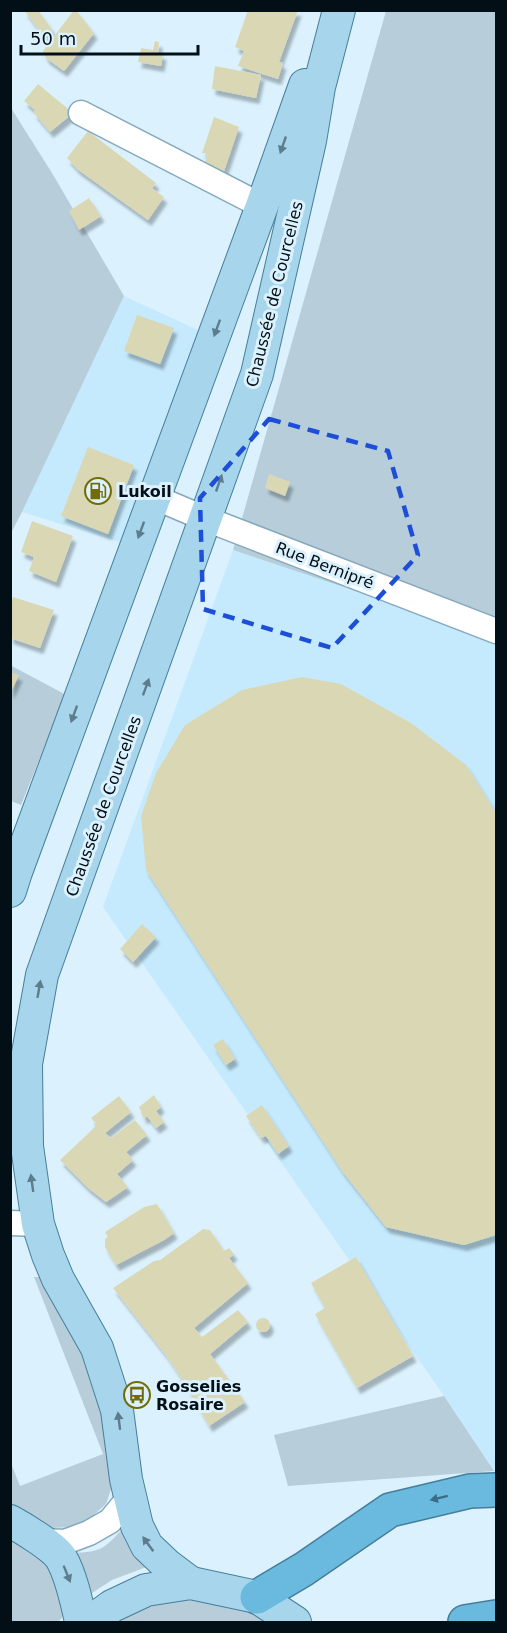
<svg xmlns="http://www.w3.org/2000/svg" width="507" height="1633" font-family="'DejaVu Sans',sans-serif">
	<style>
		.built { fill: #c5eafd }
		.green { fill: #b7ceda }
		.building { fill: #dad8b4; filter: url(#shadow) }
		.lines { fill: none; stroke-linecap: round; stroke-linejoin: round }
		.minor-casing { stroke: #85a9bc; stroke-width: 27 }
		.major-casing { stroke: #467e99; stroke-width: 34 }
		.highway-casing { stroke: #467e99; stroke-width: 36 }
		.minor { stroke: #fff; stroke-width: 24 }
		.major { stroke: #a6d5ec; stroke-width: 32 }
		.highway { stroke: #6ab9df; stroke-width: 33 }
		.oneway { fill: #5d7c8c }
		.oneway2 { fill: #3c6c85 }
		.marked { fill: none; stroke: #1d4ed8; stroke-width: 4.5; stroke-dasharray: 12 8; stroke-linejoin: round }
		.labels { text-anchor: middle; stroke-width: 6; stroke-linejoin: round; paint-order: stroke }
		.street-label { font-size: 16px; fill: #030f16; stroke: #dbf2fe }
		.poi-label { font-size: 16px; font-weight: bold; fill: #030f16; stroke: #dbf2fe; text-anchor: start }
	</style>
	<defs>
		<filter id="shadow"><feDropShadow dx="3.5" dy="6" stdDeviation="1.5" flood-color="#0004"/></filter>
	</defs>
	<rect width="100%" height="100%" fill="#dbf2fe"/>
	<!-- built -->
	<g class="built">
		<polygon points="124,296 209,335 135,547 22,512"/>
		<polygon points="233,550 496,635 496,1471 494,1471 444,1396 103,907"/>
	</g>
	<!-- green -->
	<g class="green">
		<polygon points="386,11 496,11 496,638 233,550"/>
		<polygon points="11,108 52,173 124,296 22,512 11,533"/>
		<polygon points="10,665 70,697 56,718 21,805 11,801"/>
		<polygon points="34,1277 40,1277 59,1314 89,1364 105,1411 113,1483 106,1504 88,1520 72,1527 51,1528 33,1524 11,1509 10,1461 20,1486 103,1454"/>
		<polygon points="444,1396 494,1471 288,1486 274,1435"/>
		<path d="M 123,1528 L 131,1549 L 149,1566 L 112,1580 L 89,1595 L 71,1553 C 100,1552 104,1550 123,1528 Z"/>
		<polygon points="11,1537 45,1557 57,1573 65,1609 62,1618 58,1622 11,1622"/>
		<polygon points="191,1583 295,1622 90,1622"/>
	</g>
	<!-- building -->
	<g class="building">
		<polygon points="24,10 38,10 53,31 44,37"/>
		<polygon points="74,10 76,10 94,33 64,71 46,58 43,51"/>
		<polygon points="248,10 298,10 279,62 283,63 278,79 238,66 244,51 235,47"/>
		<polygon points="155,41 159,42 158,53 163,54 161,66 138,62 141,48 153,50"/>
		<polygon points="215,66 261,75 256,98 212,89"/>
		<polygon points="38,84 73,113 50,132 34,113 35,110 24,101"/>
		<polygon points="214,117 239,127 222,177 202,170 208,154 202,153"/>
		<polygon points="88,131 156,183 152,188 164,197 148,220 77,169 67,158"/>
		<polygon points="89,198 101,216 79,230 69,211"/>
		<polygon points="137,315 174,328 160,364 124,351"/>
		<polygon points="88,447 134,465 108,534 61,516"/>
		<polygon points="269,474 290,482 285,496 265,488"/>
		<polygon points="32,521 73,536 56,582 29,571 34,557 21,552"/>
		<polygon points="13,597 54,610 40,648 10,638 10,606"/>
		<polygon points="10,672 19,675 10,694"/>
		<polygon points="302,677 341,684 411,723 466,765 496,813 496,1235 464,1245 386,1227 342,1171 146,870 141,816 156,773 185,725 242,690"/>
		<polygon points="142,924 156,937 133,962 120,949"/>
		<polygon points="223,1039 235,1059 226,1065 213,1045"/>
		<polygon points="154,1095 161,1107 156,1111 164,1122 156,1128 147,1116 144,1119 139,1107"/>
		<polygon points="119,1096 131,1112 105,1133 111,1138 135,1120 147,1135 126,1152 133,1160 117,1174 128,1187 106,1202 88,1188 60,1160 97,1125 91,1118"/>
		<polygon points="262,1105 289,1146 278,1154 266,1136 261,1138 246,1116"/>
		<polygon points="157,1204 174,1233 164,1240 116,1265 105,1247 105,1239 108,1237 105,1232 144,1207"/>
		<polygon points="203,1229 210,1230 224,1251 229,1248 234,1254 229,1258 248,1283 194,1328 202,1337 238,1310 248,1322 210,1354 245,1402 209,1426 184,1382 165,1354 113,1288 154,1261 160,1260"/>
		<polygon points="356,1257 413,1356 357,1388 315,1314 325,1308 311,1283"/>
		<circle cx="263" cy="1325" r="7"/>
	</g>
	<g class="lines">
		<defs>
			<g id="minor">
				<polyline points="81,113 262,206"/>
				<polyline points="154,497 206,519 496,631"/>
				<polyline points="10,1223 38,1224"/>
				<polyline points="41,1541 65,1542 89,1533 110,1521 129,1498"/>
			</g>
			<g id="major">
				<polyline points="10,891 16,872 262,206 305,85"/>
				<path d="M 10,1521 C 23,1528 54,1547 61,1558 C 71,1575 77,1603 81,1622"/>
				<polyline points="191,1583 167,1565 147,1546 137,1526 126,1479 117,1410 97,1348 58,1279 48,1255 38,1224 27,1146 26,1064 42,975 257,374 310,141 319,87 339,10"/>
				<polyline points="90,1622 112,1606 146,1590 191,1583 257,1597 295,1622"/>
			</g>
			<g id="highway">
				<polyline points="257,1597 304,1569 390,1510 470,1491 496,1490"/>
				<polyline points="465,1622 496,1617"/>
			</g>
		</defs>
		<!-- minor casing -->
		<use href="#minor" class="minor-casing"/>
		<!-- major casing -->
		<use href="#major" class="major-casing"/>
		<!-- highway casing -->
		<use href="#highway" class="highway-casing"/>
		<!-- minor -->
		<use href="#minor" class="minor"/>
		<!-- major -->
		<use href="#major" class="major"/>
		<!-- highway -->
		<use href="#highway" class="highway"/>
	</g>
	<!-- one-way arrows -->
	<defs><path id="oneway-solid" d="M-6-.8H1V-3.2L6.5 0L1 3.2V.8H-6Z" transform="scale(1.5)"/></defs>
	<g class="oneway">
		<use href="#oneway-solid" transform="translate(283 145) rotate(109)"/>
		<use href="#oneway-solid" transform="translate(217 328) rotate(110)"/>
		<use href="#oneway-solid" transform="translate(219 483) rotate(-71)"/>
		<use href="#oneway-solid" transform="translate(141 530) rotate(110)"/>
		<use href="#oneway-solid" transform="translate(146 687) rotate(-70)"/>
		<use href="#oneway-solid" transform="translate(74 714) rotate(110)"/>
		<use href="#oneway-solid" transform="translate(39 989) rotate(-80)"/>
		<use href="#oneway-solid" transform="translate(32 1183) rotate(-98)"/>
		<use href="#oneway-solid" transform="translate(119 1421) rotate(-97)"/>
		<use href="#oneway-solid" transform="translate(148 1544) rotate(-126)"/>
		<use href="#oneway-solid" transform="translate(67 1574) rotate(68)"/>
	</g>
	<use class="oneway2" href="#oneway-solid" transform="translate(439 1498) rotate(166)"/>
	<!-- marked area -->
	<path class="marked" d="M 269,419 L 388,451 L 418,555 L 332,648 L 203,609 L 200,498 Z"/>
	<!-- icons -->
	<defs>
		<symbol id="fuel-ring" viewBox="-11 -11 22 22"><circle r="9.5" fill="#dbf2fe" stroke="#736b06" stroke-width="1.5"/><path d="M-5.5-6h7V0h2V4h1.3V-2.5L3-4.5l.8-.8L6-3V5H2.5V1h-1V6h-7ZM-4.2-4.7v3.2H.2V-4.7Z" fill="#736b06"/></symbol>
		<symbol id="bus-ring" viewBox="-11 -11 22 22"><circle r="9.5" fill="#dbf2fe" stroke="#736b06" stroke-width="1.5"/><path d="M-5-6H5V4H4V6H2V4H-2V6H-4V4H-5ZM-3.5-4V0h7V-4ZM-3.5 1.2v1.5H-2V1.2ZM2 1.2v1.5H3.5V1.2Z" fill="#736b06"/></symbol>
	</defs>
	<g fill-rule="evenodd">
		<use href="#fuel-ring" x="83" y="476" width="30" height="30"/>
		<use href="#bus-ring" x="122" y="1380" width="30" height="30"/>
	</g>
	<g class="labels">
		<!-- street labels -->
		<g class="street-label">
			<text transform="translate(274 294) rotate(-76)" y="6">Chaussée de Courcelles</text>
			<text transform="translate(325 565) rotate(21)" y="6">Rue Bernipré</text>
			<text transform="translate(103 806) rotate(-70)" y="6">Chaussée de Courcelles</text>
		</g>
		<!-- poi labels -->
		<g class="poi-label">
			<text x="118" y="497">Lukoil</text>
			<text x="156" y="1392">Gosselies<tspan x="156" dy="18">Rosaire</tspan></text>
		</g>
	</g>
	<!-- border -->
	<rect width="507" height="1633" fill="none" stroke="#030f16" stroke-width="24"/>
	<!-- scale -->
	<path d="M21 45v9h177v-9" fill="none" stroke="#030f16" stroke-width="3"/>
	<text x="30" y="45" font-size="18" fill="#030f16" stroke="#dbf2fe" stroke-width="4.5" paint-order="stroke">50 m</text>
</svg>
